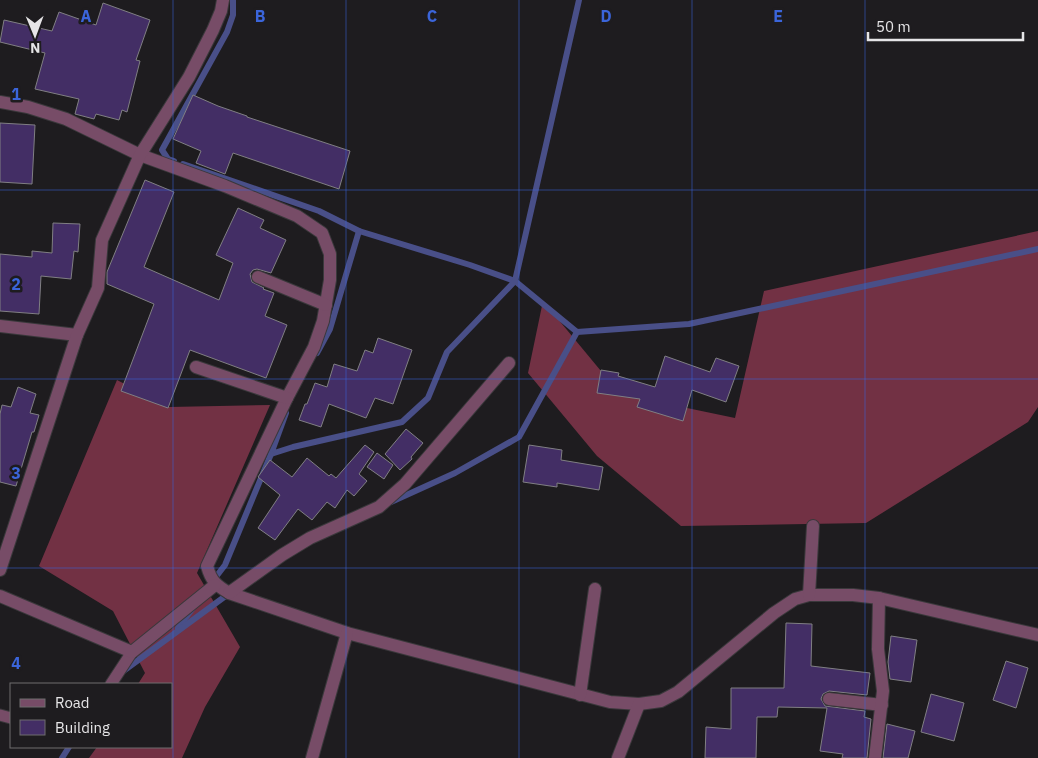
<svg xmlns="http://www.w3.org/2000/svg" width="1038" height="758" font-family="'IBM Plex Sans',sans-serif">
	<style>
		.forest { fill: #723144 }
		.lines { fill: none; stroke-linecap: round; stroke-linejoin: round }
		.stream { stroke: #494f88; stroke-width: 6 }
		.building { fill: #432e65; stroke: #807f83 }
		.service-casing { stroke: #3a383b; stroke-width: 13 }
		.minor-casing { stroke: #3a383b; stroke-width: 14 }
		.service { stroke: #774c67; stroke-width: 11 }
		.minor { stroke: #774c67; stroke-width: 12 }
		.grid { fill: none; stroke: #3b65da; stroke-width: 1; stroke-opacity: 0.55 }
		.grid-label { font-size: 16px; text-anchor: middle; font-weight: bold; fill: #3b65da; stroke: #1e1c1f; stroke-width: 5; stroke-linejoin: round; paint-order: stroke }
	</style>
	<rect width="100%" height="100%" fill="#1e1c1f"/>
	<!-- forest -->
	<g class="forest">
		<polygon points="1038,231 1038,407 1028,422 866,523 681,526 597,456 528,373 543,301 620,394 735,418 764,291"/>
		<polygon points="117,380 169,407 270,405 197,573 240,647 205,707 182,758 89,758 97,747 171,747 171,684 138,684 145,673 113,611 39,566"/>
	</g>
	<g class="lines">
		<!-- stream -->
		<g class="stream">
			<polyline points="174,161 168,159 162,150 227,32 233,15 233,0"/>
			<polyline points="183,164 319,211 359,231 470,265 515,281 577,332 689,324 1038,249"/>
			<polyline points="317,353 330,329 359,231"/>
			<polyline points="286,413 271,454 293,447 402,422 428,398 447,352 515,281 579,0"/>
			<polyline points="391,502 455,473 519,437 577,332"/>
			<polyline points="212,582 225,565 271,454"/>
			<polyline points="178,628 193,608"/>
			<polyline points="122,672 231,592"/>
			<polyline points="62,758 69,747"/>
		</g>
	</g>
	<!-- building -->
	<g class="building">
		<polygon points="103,3 150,20 136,60 140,61 127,112 122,110 119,120 96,114 94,119 75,114 79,99 35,89 45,53 0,42 4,20 52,31 59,12 96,25"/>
		<polygon points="193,95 218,106 247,116 247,117 350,151 339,189 233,153 225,174 196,163 201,151 173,139"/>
		<polygon points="0,123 35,125 32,184 0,182"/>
		<polygon points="145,180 174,192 144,267 219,300 233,263 216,255 238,208 264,220 260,228 286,240 271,273 257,269 253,270 250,274 252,282 264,288 263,289 274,293 265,316 287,325 266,378 190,350 168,408 121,391 154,304 107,284 107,272"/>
		<polygon points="53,223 80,224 78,252 74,251 71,279 41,276 39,314 0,311 0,254 32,257 32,251 52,253"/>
		<polygon points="378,338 412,350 393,404 375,398 366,418 329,404 321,427 299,420 305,404 307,404 315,383 327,387 334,364 357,371 365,350 373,353"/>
		<polygon points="665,356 710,372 716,358 739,366 726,402 692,390 683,421 637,407 640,399 597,393 601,370 619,373 618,376 655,387"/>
		<polygon points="18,387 36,394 30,413 39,415 34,432 32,432 16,486 0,482 0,414 2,405 11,407"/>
		<polygon points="406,429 423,443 411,457 412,459 400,470 385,454"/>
		<polygon points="365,445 374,452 359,474 367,481 354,496 347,490 335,508 327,502 312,520 298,509 275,540 258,528 280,495 258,477 270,460 292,477 307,458 329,476 331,474 336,478"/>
		<polygon points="529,445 562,450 561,460 603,467 599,490 557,483 557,487 523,482"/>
		<polygon points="377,453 393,465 384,479 367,467"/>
		<polygon points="786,623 812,624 811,666 870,673 867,695 829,691 823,694 821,699 825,706 865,711 864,717 871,719 867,758 842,758 843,754 820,751 827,708 778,707 777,717 757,717 756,758 705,758 706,727 731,729 731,688 784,688"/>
		<polygon points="891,636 917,640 911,682 890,679 888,662"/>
		<polygon points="1006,661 1028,668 1016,708 993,700"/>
		<polygon points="931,694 964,703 954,741 921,732"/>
		<polygon points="887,724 915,731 908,758 883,758"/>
	</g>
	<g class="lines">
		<defs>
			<g id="service">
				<polyline points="111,684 132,652"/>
				<polyline points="0,715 11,718"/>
			</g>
			<g id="minor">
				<path d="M 0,102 L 28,107 L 66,119 L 140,155 L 225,186 L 297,216 L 322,233 L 330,254 L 330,280 L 323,321 L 314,347 L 287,398 L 207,566 C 211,581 216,585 229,593 L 347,633 L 610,702 L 639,704 L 661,701 L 678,692 L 774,613 L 795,599 L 809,595 L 853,595 L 879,598 L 1038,635"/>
				<polyline points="258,277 326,305"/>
				<polyline points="0,326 77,335 98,288 102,240 140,155 189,77 213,30 221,11 223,0"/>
				<polyline points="196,367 287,398"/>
				<polyline points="0,570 77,335"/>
				<polyline points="229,593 282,555 310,538 379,507 405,484 509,363"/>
				<polyline points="809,595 813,526"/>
				<polyline points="0,596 132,652 215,585"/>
				<polyline points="580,695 595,589"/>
				<polyline points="829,699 882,705"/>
				<polyline points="312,758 347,633"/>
				<polyline points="618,758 639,704"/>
				<polyline points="875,758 883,691 878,649 879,598"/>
			</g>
		</defs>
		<!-- service casing -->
		<use href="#service" class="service-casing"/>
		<!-- minor casing -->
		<use href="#minor" class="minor-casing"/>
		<!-- service -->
		<use href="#service" class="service"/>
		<!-- minor -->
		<use href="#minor" class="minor"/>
	</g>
	<!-- grid -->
	<path class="grid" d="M 173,0 L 173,758M 346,0 L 346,758M 519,0 L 519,758M 692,0 L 692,758M 865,0 L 865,758M 0,190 L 1038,190M 0,379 L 1038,379M 0,568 L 1038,568"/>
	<g class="grid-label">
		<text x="86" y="22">A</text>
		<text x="260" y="22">B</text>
		<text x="432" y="22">C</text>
		<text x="606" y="22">D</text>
		<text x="778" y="22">E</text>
		<text x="16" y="100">1</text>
		<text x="16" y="290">2</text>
		<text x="16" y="479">3</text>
		<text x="16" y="669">4</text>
	</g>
	<!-- legend -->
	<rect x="10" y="683" width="162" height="65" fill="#1e1c1f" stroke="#6e6c6f"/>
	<rect x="20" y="699" width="25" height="8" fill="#774c67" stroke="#6e6c6f"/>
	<text x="55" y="708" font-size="15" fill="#e6e5e7">Road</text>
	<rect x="20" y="720" width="25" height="15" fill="#432e65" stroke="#6e6c6f"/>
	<text x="55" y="733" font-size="15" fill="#e6e5e7">Building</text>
	<!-- north arrow -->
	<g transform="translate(35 35) rotate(179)" stroke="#1e1c1f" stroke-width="4" paint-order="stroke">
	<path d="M0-4L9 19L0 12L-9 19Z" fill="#e6e5e7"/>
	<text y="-8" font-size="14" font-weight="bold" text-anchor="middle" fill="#e6e5e7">N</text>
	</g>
	<!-- scale -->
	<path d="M868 32v8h155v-8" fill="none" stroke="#e6e5e7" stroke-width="2.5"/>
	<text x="876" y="32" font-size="15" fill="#e6e5e7" stroke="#1e1c1f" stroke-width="4" paint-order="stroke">50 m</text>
</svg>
